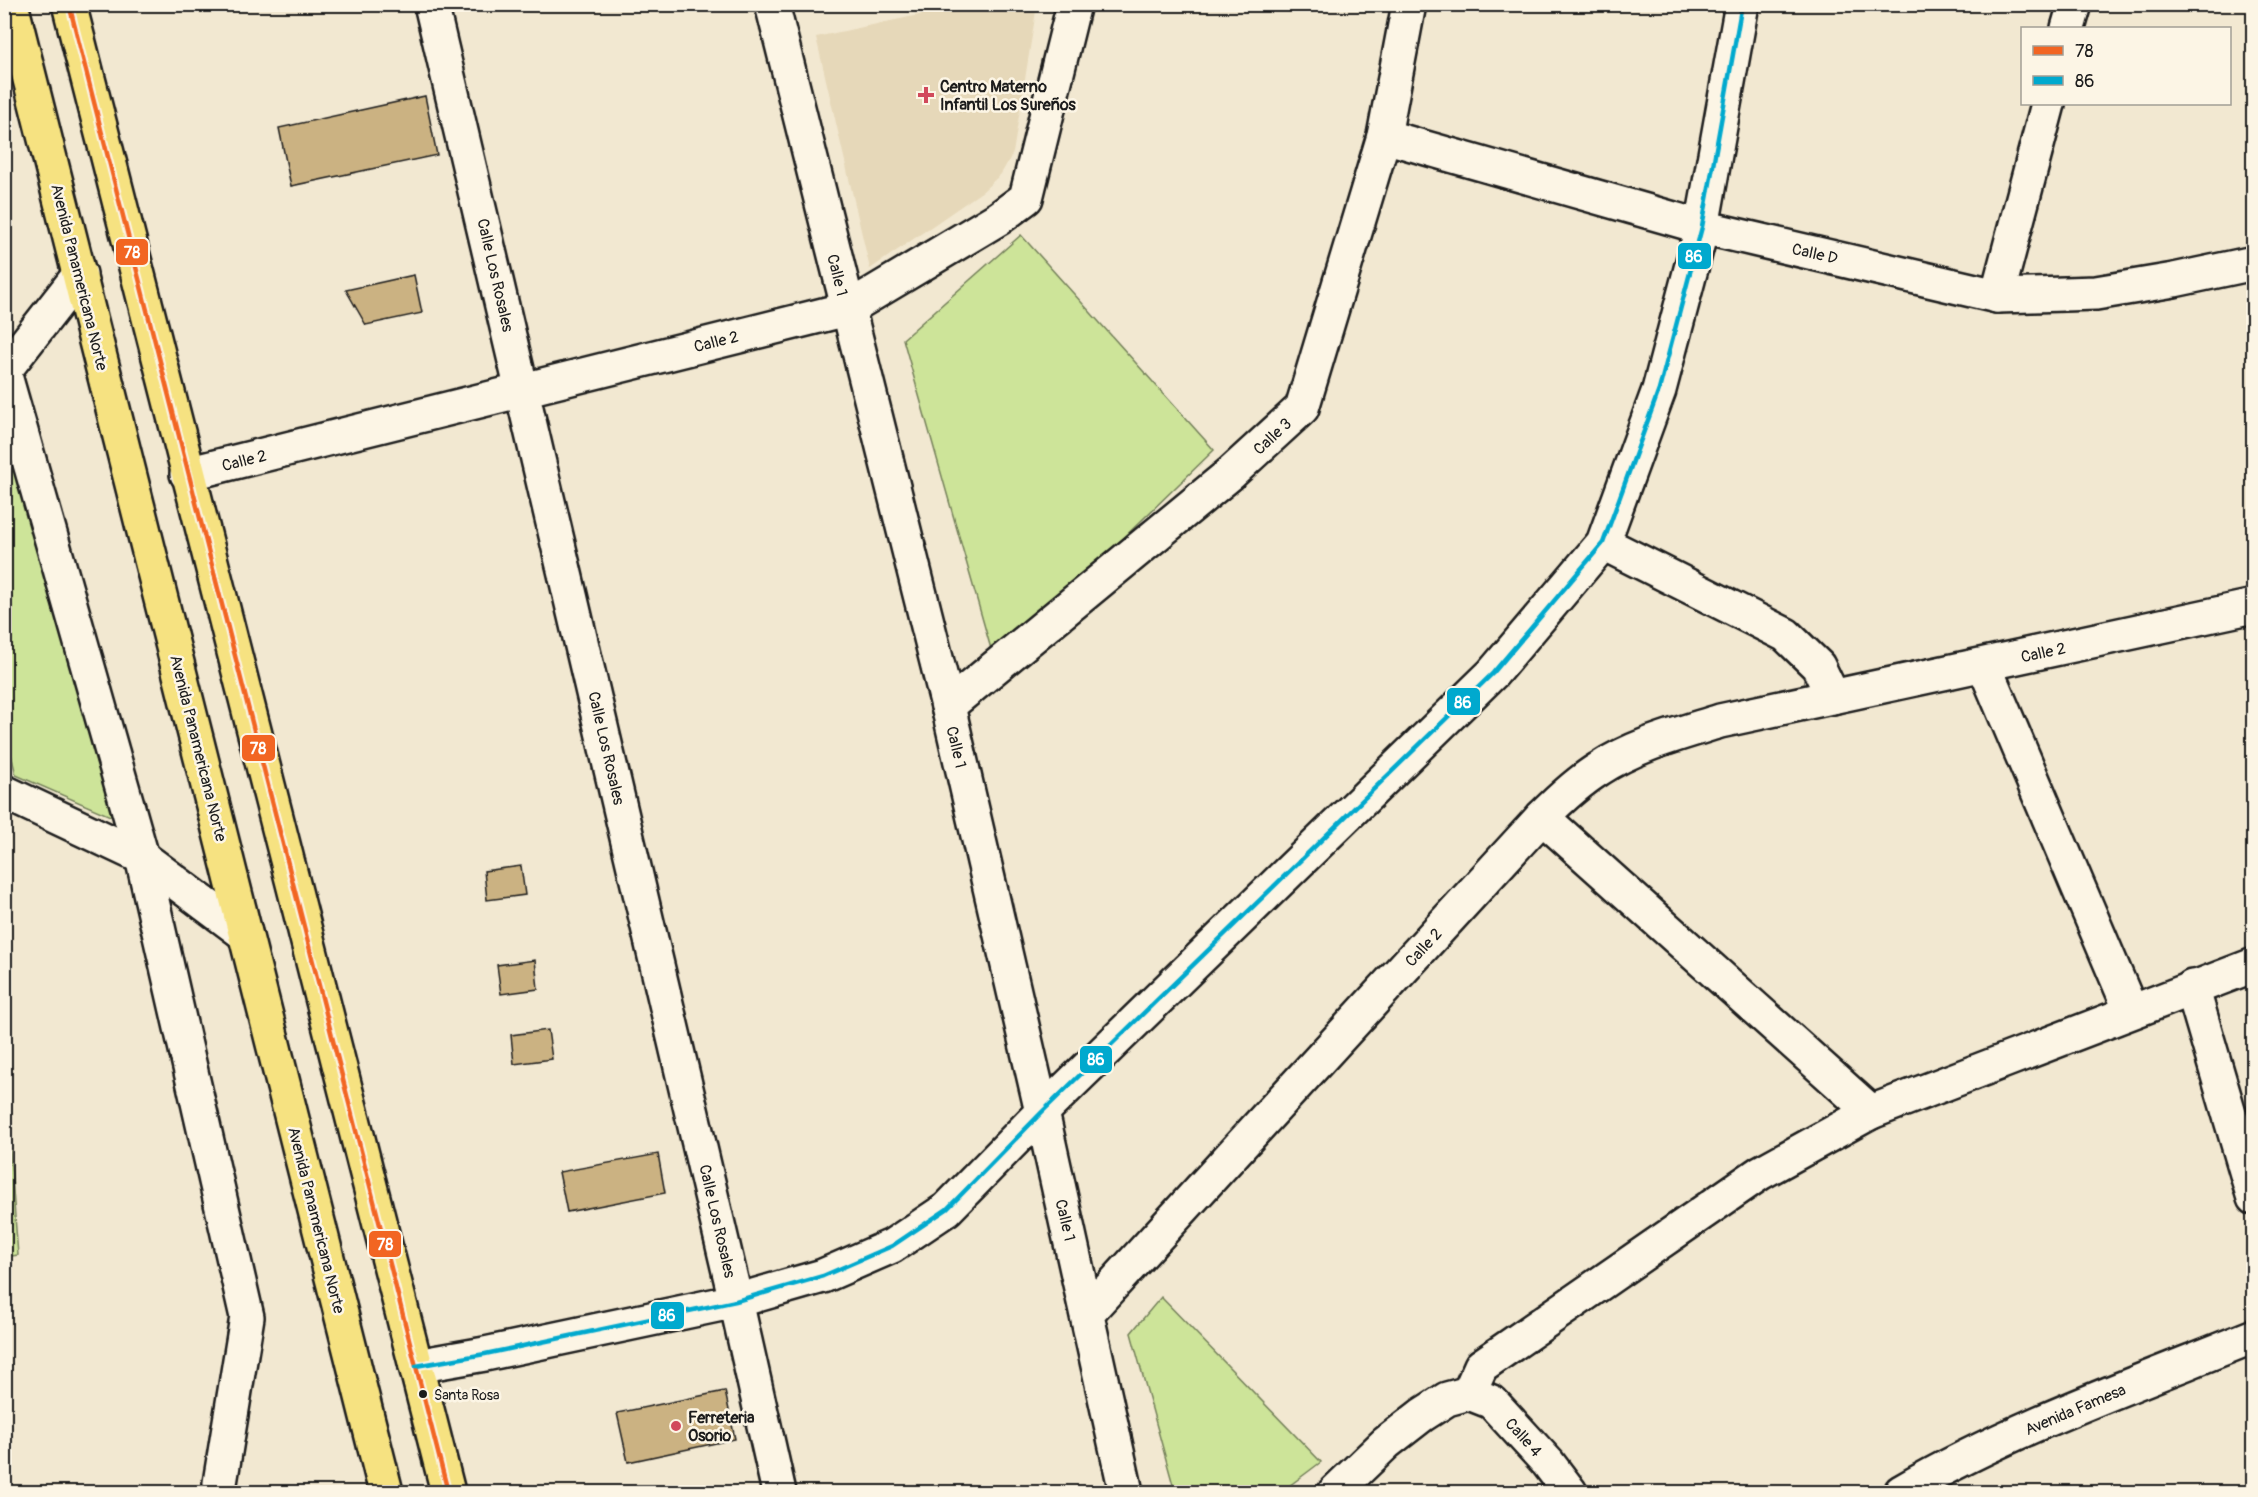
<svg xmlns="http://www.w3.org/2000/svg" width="2258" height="1497" font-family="Pangolin,sans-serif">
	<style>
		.built { fill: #e6d8b9 }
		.green { fill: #cde499; stroke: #74805a; stroke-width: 1.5 }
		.building { fill: #cbb282; stroke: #1c1c1c; stroke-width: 1.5 }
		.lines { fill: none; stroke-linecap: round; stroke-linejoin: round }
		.minor-casing { stroke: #1c1c1c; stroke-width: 38 }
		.highway-casing { stroke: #1c1c1c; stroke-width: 38 }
		.minor { stroke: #fcf5e5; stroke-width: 33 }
		.highway { stroke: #f6e281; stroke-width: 33 }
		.bus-1-casing { stroke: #fcf5e5; stroke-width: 9 }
		.bus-2-casing { stroke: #fcf5e5; stroke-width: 9 }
		.bus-1 { stroke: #f26522; stroke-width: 4.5 }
		.bus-2 { stroke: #00a9ce; stroke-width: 4.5 }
		.poi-dot { fill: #d1495b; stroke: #fcf5e5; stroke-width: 2 }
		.bus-dot { fill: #1c1c1c; stroke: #fcf5e5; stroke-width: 2 }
		.labels { text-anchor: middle; stroke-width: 5; stroke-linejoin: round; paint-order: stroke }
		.bus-label { font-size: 14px; fill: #1c1c1c; stroke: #fcf5e5; text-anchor: start }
		.poi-label { font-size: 16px; font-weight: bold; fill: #1c1c1c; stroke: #fcf5e5; text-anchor: start }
		.street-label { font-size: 16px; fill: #1c1c1c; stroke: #fcf5e5 }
		.line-badge { stroke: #fcf5e5; stroke-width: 2 }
		.badge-label { font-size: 16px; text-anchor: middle; font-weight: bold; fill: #fff }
	</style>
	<rect width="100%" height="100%" fill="#f2e8d1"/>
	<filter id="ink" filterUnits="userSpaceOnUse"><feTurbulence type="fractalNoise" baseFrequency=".0167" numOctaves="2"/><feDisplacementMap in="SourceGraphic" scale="12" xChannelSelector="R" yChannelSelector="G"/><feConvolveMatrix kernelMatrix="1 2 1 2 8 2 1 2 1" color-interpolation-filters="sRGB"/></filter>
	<g filter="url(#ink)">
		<!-- built -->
		<polygon class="built" points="970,4 1037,5 1013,153 1001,174 983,191 870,269 816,37"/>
		<!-- green -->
		<g class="green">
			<polygon points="1021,235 1214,450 995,663 903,339"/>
			<polygon points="21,463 124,822 16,775 4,725 4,480"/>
			<polygon points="9,1139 18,1255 5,1257 4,1140"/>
			<polygon points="1161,1297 1321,1462 1281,1492 1175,1492 1131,1333"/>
		</g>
		<!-- building -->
		<g class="building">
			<polygon points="425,96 437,155 291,186 279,128"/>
			<polygon points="414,275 422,313 366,325 346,290"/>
			<polygon points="521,866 525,895 487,900 484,871"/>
			<polygon points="535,960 538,989 501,994 497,965"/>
			<polygon points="548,1030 552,1059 514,1064 511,1035"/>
			<polygon points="658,1154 665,1193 567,1212 559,1172"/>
			<polygon points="725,1391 735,1439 628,1462 617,1413"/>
		</g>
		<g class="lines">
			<defs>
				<g id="minor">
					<polyline points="431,4 736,1301 779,1492"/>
					<polyline points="772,4 948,706 1042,1112 1126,1492"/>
					<polyline points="2068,28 2075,4"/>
					<polyline points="1384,136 1702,227 1997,296 2096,293 2174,280 2254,263"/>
					<polyline points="1997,296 2048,104"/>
					<polyline points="4,371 80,274"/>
					<polyline points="4,372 142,857 247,1317 220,1483 221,1492"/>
					<polyline points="187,474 847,309 999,218 1026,198 1074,4"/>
					<polyline points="1603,543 1786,635 1818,666 1833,697"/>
					<polyline points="1984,665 2131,1011"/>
					<polyline points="948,706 1230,474 1302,408 1384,136 1409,4"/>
					<polyline points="4,792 142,857 245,934"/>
					<polyline points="1542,817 1871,1112"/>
					<polyline points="2192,987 2254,1198"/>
					<path d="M 1087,1313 L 1542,817 C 1560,799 1578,782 1599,769 C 1635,745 1679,734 1720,721 L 2254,606"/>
					<polyline points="416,1366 485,1354 736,1301 823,1276 892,1246 947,1209 1042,1112 1493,673 1603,543 1659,390 1702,227 1742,4"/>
					<polyline points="1469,1393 1481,1366 1760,1173 1871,1112 2254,965"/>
					<polyline points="1335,1492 1386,1443 1422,1415 1447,1399 1469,1393 1492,1402 1548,1463 1570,1492"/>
					<path d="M 1901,1492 C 2011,1428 2135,1384 2254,1336"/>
				</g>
				<g id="highway">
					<polyline points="11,4 386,1492"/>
					<polyline points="69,4 448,1492"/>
				</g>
			</defs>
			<!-- minor casing -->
			<use href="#minor" class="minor-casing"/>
			<!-- highway casing -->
			<use href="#highway" class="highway-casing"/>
			<!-- minor -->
			<use href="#minor" class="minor"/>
			<!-- highway -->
			<use href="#highway" class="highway"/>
			<defs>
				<polyline id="bus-1" points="69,4 448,1492"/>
				<polyline id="bus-2" points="416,1366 485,1354 736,1301 823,1276 892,1246 947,1209 1042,1112 1493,673 1603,543 1659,390 1702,227 1742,4"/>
			</defs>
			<!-- bus-1 casing -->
			<use href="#bus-1" class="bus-1-casing"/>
			<!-- bus-2 casing -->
			<use href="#bus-2" class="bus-2-casing"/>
			<!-- bus-1 -->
			<use href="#bus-1" class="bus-1"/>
			<!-- bus-2 -->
			<use href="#bus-2" class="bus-2"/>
		</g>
	</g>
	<!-- markers -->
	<g class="poi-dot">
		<path d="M923 86h6v6h6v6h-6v6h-6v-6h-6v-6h6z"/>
		<circle cx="676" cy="1426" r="6"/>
	</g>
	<circle class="bus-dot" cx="423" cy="1394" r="5"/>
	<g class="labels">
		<!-- bus labels -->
		<g class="bus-label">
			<text x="434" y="1400">Santa Rosa</text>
		</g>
		<!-- poi labels -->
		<g class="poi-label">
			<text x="940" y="92">Centro Materno<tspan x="940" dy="18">Infantil Los Sureños</tspan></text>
			<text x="688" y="1423">Ferreteria<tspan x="688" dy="18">Osorio</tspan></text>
		</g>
		<!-- street labels -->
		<g class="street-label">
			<text transform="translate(1815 253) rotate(13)" y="6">Calle D</text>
			<text transform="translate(496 275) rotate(77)" y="6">Calle Los Rosales</text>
			<text transform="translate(838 275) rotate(76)" y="6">Calle 1</text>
			<text transform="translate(80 277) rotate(76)" y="6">Avenida Panamericana Norte</text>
			<text transform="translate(716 341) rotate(-14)" y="6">Calle 2</text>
			<text transform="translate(1272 436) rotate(-43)" y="6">Calle 3</text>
			<text transform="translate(244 460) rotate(-14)" y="6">Calle 2</text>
			<text transform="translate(2043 652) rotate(-12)" y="6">Calle 2</text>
			<text transform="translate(957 747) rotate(77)" y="6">Calle 1</text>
			<text transform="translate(199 748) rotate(76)" y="6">Avenida Panamericana Norte</text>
			<text transform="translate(607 748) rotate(77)" y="6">Calle Los Rosales</text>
			<text transform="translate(1423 947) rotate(-47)" y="6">Calle 2</text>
			<text transform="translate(317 1220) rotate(76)" y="6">Avenida Panamericana Norte</text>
			<text transform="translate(1066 1220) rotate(77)" y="6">Calle 1</text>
			<text transform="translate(718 1221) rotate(77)" y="6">Calle Los Rosales</text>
			<text transform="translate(2075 1409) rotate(-23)" y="6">Avenida Famesa</text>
			<text transform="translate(1524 1437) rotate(48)" y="6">Calle 4</text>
		</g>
	</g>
	<g class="line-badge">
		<rect x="115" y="238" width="34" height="28" rx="6" fill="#f26522"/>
		<rect x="1677" y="242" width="35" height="28" rx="6" fill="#00a9ce"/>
		<rect x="1446" y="687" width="35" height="29" rx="6" fill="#00a9ce"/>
		<rect x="241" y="734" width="35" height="28" rx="6" fill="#f26522"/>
		<rect x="1079" y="1045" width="34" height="29" rx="6" fill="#00a9ce"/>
		<rect x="368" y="1230" width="34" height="28" rx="6" fill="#f26522"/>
		<rect x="650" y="1301" width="35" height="29" rx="6" fill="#00a9ce"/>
	</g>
	<g class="badge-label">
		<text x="132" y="258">78</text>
		<text x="1694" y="262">86</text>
		<text x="1463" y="708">86</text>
		<text x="258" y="754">78</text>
		<text x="1096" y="1065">86</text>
		<text x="385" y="1250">78</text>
		<text x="667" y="1321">86</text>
	</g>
	<!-- margin -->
	<rect width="2258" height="1497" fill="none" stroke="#fcf5e5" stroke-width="24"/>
	<rect x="12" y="12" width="2234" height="1473" fill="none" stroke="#1c1c1c" stroke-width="2" filter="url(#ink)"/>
	<!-- legend -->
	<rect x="2021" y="27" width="210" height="78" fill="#fcf5e5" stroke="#a29e95" stroke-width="1.5"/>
	<rect x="2033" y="46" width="30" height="9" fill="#f26522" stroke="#a29e95" stroke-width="1.5"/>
	<text x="2075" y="57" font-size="18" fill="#1c1c1c">78</text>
	<rect x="2033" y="76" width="30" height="9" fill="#00a9ce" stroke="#a29e95" stroke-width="1.5"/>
	<text x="2075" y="87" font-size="18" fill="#1c1c1c">86</text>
</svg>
